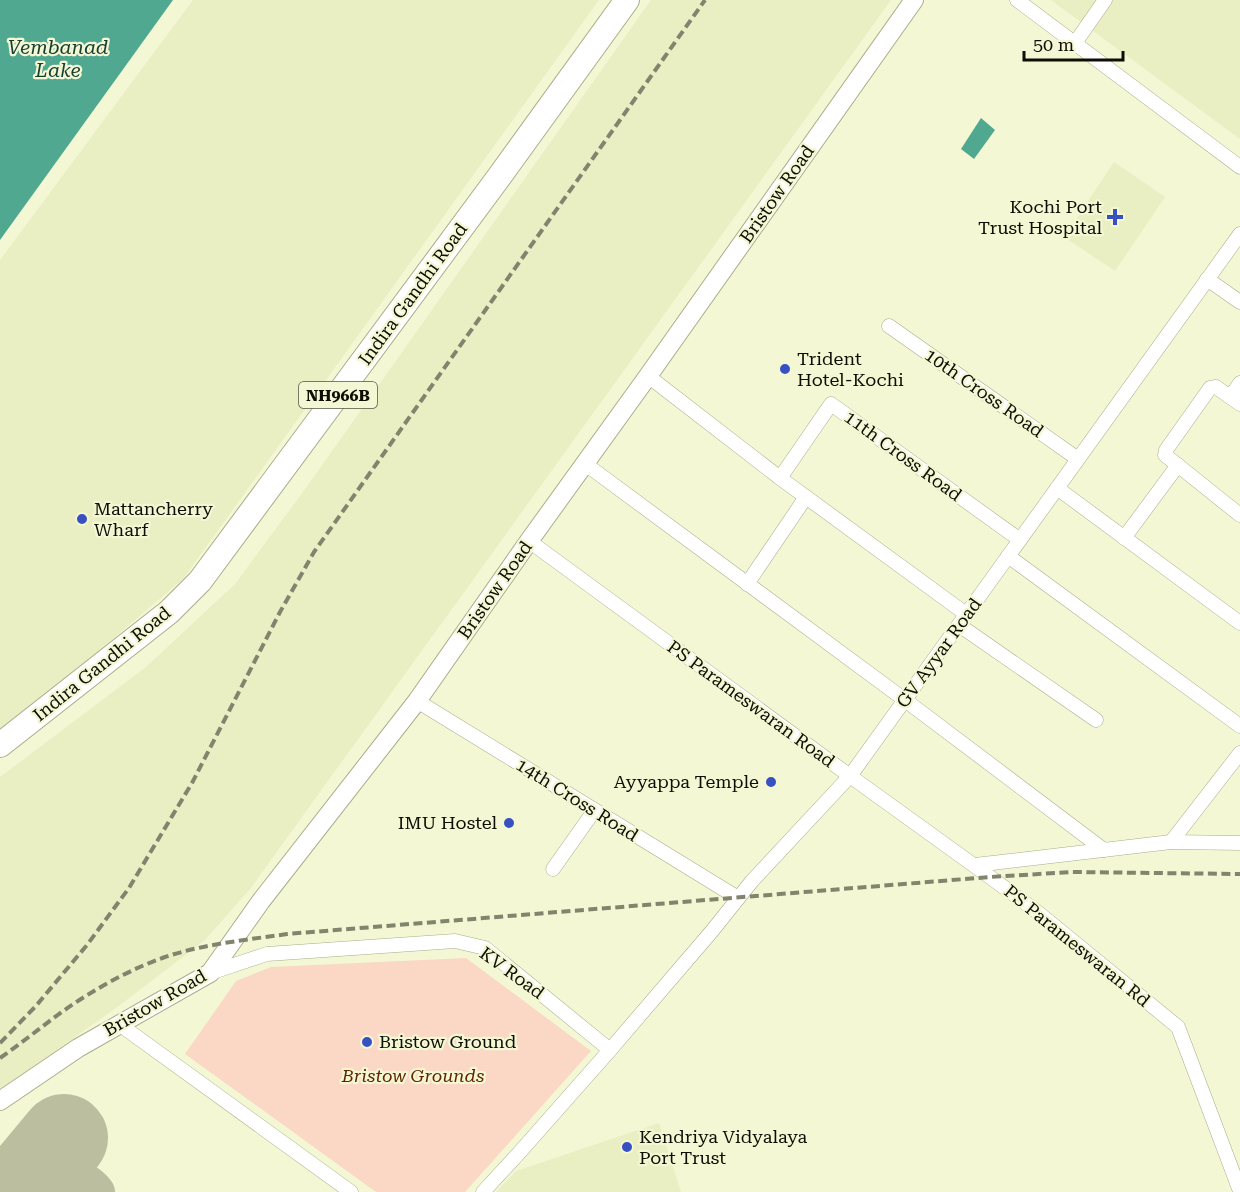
<svg xmlns="http://www.w3.org/2000/svg" width="1240" height="1192" font-family="'Roboto Serif',serif">
	<style>
		.built { fill: #eaeec3 }
		.green { fill: #fbd7c5 }
		.water { fill: #50a891 }
		.lines { fill: none; stroke-linecap: round; stroke-linejoin: round }
		.taxiway { stroke: #bcbea0; stroke-width: 36 }
		.runway { stroke: #bcbea0; stroke-width: 88 }
		.street-casing { stroke: #aaad8b; stroke-width: 15 }
		.secondary-casing { stroke: #aaad8b; stroke-width: 20 }
		.highway-casing { stroke: #aaad8b; stroke-width: 26 }
		.street { stroke: #fff; stroke-width: 14 }
		.secondary { stroke: #fff; stroke-width: 18 }
		.highway { stroke: #fff; stroke-width: 24 }
		.rail { stroke: #83846d; stroke-width: 4; stroke-dasharray: 9 4.5; stroke-linecap: butt }
		.poi-dot { fill: #3751c3; stroke: #f4f7d3; stroke-width: 2 }
		.labels { text-anchor: middle; stroke-width: 4.5; stroke-linejoin: round; paint-order: stroke }
		.shield { fill: #f4f7d3; stroke: #535442; stroke-width: 1.5 }
		.shield-label { font-size: 16px; font-weight: bold; fill: #0e0e04 }
		.street-label { font-size: 18px; fill: #0e0e04; stroke: #f4f7d3 }
		.poi-label { font-size: 18px; fill: #0e0e04; stroke: #f4f7d3; text-anchor: start }
		.park-label { font-size: 18px; font-style: italic; fill: #612600; stroke: #f4f7d3 }
		.water-label { font-size: 20px; font-style: italic; fill: #163f34; stroke: #f4f7d3 }
	</style>
	<rect width="100%" height="100%" fill="#f4f7d3"/>
	<!-- built -->
	<g class="built">
		<polygon points="193,0 599,0 183,579 0,735 0,260"/>
		<polygon points="651,0 891,0 250,889 205,940 120,1005 0,1090 0,777 146,667 235,584 311,481"/>
		<polygon points="1051,0 1240,0 1240,139"/>
		<polygon points="1114,162 1165,197 1115,271 1064,237"/>
		<polygon points="659,1123 681,1192 496,1192 516,1171"/>
		<polygon points="90,1164 103,1175 112,1192 68,1192"/>
	</g>
	<!-- green -->
	<polygon class="green" points="466,958 591,1051 465,1192 376,1192 185,1054 236,981 271,967"/>
	<!-- water -->
	<g class="water">
		<polygon points="0,0 173,0 0,240"/>
		<polygon points="981,118 995,130 974,159 961,149"/>
	</g>
	<g class="lines">
		<!-- taxiway -->
		<path class="taxiway" d="M 27,1182 C 31,1180 36,1178 40,1176 C 59,1170 85,1176 97,1192"/>
		<!-- runway -->
		<polyline class="runway" points="19,1192 64,1138"/>
		<defs>
			<g id="street">
				<polyline points="1017,0 1240,167"/>
				<polyline points="1075,43 1105,0"/>
				<polyline points="1207,279 1240,302"/>
				<polyline points="889,326 1078,459"/>
				<polyline points="648,376 780,478 966,614"/>
				<polyline points="1230,397 1240,383"/>
				<polyline points="1240,404 1216,387 1210,388 1166,450 1165,455 1240,515"/>
				<polyline points="584,463 905,700 1104,850"/>
				<polyline points="780,478 831,404 1020,540"/>
				<polyline points="1057,488 1240,623"/>
				<polyline points="1124,538 1178,465"/>
				<polyline points="529,541 850,776 990,877 1036,911 1178,1027 1240,1191"/>
				<polyline points="1008,556 1240,726"/>
				<polyline points="747,584 806,497"/>
				<polyline points="959,625 1096,720"/>
				<polyline points="417,701 738,898"/>
				<polyline points="1171,842 1240,753"/>
				<polyline points="975,865 1171,842 1240,843"/>
				<polyline points="553,869 594,811"/>
				<polyline points="210,973 267,954 455,941 485,948 610,1050"/>
				<polyline points="119,1024 351,1192"/>
				<polyline points="483,1192 519,1153 610,1050 712,931 752,881 850,776 1240,234"/>
			</g>
			<polyline id="secondary" points="0,1101 78,1048 210,973 261,901 417,701 529,541 648,376 914,0"/>
			<polyline id="highway" points="0,745 169,612 200,581 499,177 627,0"/>
		</defs>
		<!-- street casing -->
		<use href="#street" class="street-casing"/>
		<!-- secondary casing -->
		<use href="#secondary" class="secondary-casing"/>
		<!-- highway casing -->
		<use href="#highway" class="highway-casing"/>
		<!-- street -->
		<use href="#street" class="street"/>
		<!-- secondary -->
		<use href="#secondary" class="secondary"/>
		<!-- highway -->
		<use href="#highway" class="highway"/>
		<!-- rail -->
		<g class="rail">
			<polyline points="0,1043 35,1007 87,945 129,888 192,783 280,612 314,552 705,0"/>
			<path d="M 0,1058 C 20,1044 39,1029 59,1014 C 91,991 128,970 165,957 C 204,944 246,940 287,934 L 990,877 L 1072,872 L 1240,874"/>
		</g>
	</g>
	<!-- markers -->
	<g class="poi-dot">
		<path d="M1112 208h6v6h6v6h-6v6h-6v-6h-6v-6h6z"/>
		<circle cx="785" cy="369" r="6"/>
		<circle cx="82" cy="519" r="6"/>
		<circle cx="771" cy="782" r="6"/>
		<circle cx="509" cy="823" r="6"/>
		<circle cx="367" cy="1042" r="6"/>
		<circle cx="627" cy="1147" r="6"/>
	</g>
	<g class="labels">
		<!-- shield labels -->
		<rect class="shield" x="299" y="382" width="78" height="26" rx="4.5"/>
		<g class="shield-label">
			<text x="338" y="401">NH966B</text>
		</g>
		<!-- street labels -->
		<g class="street-label">
			<text transform="translate(777 194) rotate(-55)" y="6">Bristow Road</text>
			<text transform="translate(413 294) rotate(-54)" y="6">Indira Gandhi Road</text>
			<text transform="translate(984 393) rotate(35)" y="6">10th Cross Road</text>
			<text transform="translate(903 456) rotate(36)" y="6">11th Cross Road</text>
			<text transform="translate(495 590) rotate(-55)" y="6">Bristow Road</text>
			<text transform="translate(939 653) rotate(-54)" y="6">GV Ayyar Road</text>
			<text transform="translate(102 664) rotate(-39)" y="6">Indira Gandhi Road</text>
			<text transform="translate(751 704) rotate(36)" y="6">PS Parameswaran Road</text>
			<text transform="translate(577 800) rotate(32)" y="6">14th Cross Road</text>
			<text transform="translate(1077 946) rotate(39)" y="6">PS Parameswaran Rd</text>
			<text transform="translate(512 973) rotate(36)" y="6">KV Road</text>
			<text transform="translate(155 1003) rotate(-30)" y="6">Bristow Road</text>
		</g>
		<!-- poi labels -->
		<g class="poi-label">
			<text x="1102" y="213" text-anchor="end">Kochi Port<tspan x="1102" dy="21">Trust Hospital</tspan></text>
			<text x="797" y="365">Trident<tspan x="797" dy="21">Hotel-Kochi</tspan></text>
			<text x="94" y="515">Mattancherry<tspan x="94" dy="21">Wharf</tspan></text>
			<text x="759" y="788" text-anchor="end">Ayyappa Temple</text>
			<text x="497" y="829" text-anchor="end">IMU Hostel</text>
			<text x="379" y="1048">Bristow Ground</text>
			<text x="639" y="1143">Kendriya Vidyalaya<tspan x="639" dy="21">Port Trust</tspan></text>
		</g>
		<!-- park labels -->
		<g class="park-label">
			<text x="413" y="1082">Bristow Grounds</text>
		</g>
		<!-- water labels -->
		<g class="water-label">
			<text x="58" y="54">Vembanad<tspan x="58" dy="23">Lake</tspan></text>
		</g>
	</g>
	<!-- scale -->
	<path d="M1024 51v9h99v-9" fill="none" stroke="#0e0e04" stroke-width="3"/>
	<text x="1033" y="51" font-size="18" fill="#0e0e04" stroke="#f4f7d3" stroke-width="4.5" paint-order="stroke">50 m</text>
</svg>
